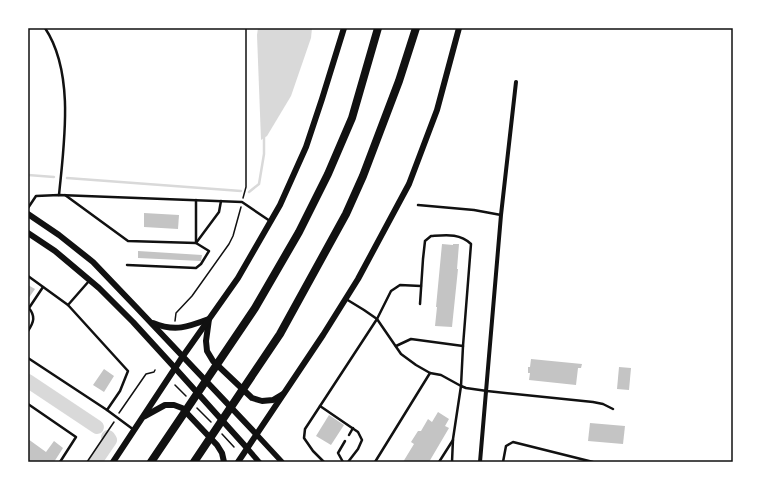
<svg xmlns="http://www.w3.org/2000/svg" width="761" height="490" font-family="'Golos Text',sans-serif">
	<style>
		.water { fill: #d9d9d9 }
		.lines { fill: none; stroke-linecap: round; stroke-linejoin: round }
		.stream { stroke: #d9d9d9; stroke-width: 2.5 }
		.river { stroke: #d9d9d9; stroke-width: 14 }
		.building { fill: #c4c4c4 }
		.path { stroke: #111; stroke-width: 1.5 }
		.service { stroke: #111; stroke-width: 2.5 }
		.minor { stroke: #111; stroke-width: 4 }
		.tertiary { stroke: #111; stroke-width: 5.5 }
		.secondary { stroke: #111; stroke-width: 6 }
		.motorway { stroke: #111; stroke-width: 8 }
		.neatline { fill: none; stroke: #111; stroke-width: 1.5 }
	</style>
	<rect width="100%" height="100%" fill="#fff"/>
	<!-- water -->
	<polygon class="water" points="258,28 312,28 311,38 291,96 267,136 261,140 257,35"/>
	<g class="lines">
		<!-- stream -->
		<g class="stream">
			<polyline points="28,175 54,177"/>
			<polyline points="67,178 241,191"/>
			<polyline points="249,192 259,184 264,154 264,135"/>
		</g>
		<!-- river -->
		<g class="river">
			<polyline points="28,381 97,427"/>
			<polyline points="95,462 110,440 108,437"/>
		</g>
	</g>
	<!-- building -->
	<g class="building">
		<polygon points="144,213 179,215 178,229 144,227"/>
		<polygon points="442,244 453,245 453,244 459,244 457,269 458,269 452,327 435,326 437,307 436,307"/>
		<polygon points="138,251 202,255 201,261 138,258"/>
		<polygon points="28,285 35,289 28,299"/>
		<polygon points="531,359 582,364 581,368 578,368 576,385 529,380 530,373 528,373 528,367 530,367"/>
		<polygon points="619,367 631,368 629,390 617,389"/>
		<polygon points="104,369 114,376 104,392 93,385"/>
		<polygon points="438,412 449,419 445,426 449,428 429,462 403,462 414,444 411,442 418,431 421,431 428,419 432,422"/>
		<polygon points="329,415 344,425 331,445 316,436"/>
		<polygon points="590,423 625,426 623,444 588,441"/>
		<polygon points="28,439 46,452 54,441 63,448 54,462 28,462"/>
	</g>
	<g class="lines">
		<!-- path -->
		<g class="path">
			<polyline points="243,198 246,187 246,28"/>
			<polyline points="175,321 176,313 192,296 229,244 233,236 241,207"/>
			<polyline points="175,385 186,396"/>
			<polyline points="197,408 211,422"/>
			<polyline points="119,413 146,374 154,372 155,370"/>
			<polyline points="222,434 234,447"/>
			<polyline points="87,462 114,422"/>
		</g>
		<!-- service -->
		<g class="service">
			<path d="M 45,28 C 75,73 64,144 59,195"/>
			<polyline points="65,195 128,241 196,243 219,212 221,201"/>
			<polyline points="418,205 474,210 501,215"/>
			<polyline points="28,208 36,196 59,195 242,202 270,221"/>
			<polyline points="127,265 196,268 201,264 209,251 196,243 196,200"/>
			<polyline points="28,276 68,305"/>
			<polyline points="346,299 364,310 377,319 401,354 416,365 430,373 441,375 461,386 466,388 487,391 593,402 603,404 613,409"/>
			<path d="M 28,307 C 36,316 34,322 28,331"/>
			<polyline points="29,308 43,287"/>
			<path d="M 396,346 L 411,339 L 463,346 L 471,244 C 460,233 446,235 431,236 L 425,241 L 423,259 L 420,304"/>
			<polyline points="28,358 107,410 120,391 128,371 68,305 89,281"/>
			<polyline points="28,404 76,437 60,462"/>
			<polyline points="320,406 358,432 362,440 358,449 348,462"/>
			<polyline points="107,410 134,430"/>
			<polyline points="349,435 353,428"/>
			<polyline points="324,462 313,451 304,438 305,429 377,319 391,291 400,285 421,286"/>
			<polyline points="343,462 338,453 345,441"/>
			<polyline points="375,462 430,373"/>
			<polyline points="439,462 453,440"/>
			<polyline points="452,462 453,439 461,386 463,346"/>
			<polyline points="503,462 506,446 513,442 593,462"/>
		</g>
		<!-- minor -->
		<polyline class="minor" points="480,462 501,215 516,82"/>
		<!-- tertiary -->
		<g class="tertiary">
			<polyline points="257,435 282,462"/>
			<polyline points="247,448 259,462"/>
		</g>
		<!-- secondary -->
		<g class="secondary">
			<polyline points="28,214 59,235 93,262 136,307 257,435"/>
			<polyline points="28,233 55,251 99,288 133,322 175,368 247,448"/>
			<path d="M 153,323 C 175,332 188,327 209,319 L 206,341 L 207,351 L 213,361 L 252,398 L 262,401 L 273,400 L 283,394"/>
			<polyline points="145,416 165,405 174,405 182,408 217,445 222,453 224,462"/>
			<polyline points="113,462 183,356 238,278 280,205 306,147 322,99 344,28"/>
			<polyline points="238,462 323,335 358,279 409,184 437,110 459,28"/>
		</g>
		<!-- motorway -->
		<g class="motorway">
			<polyline points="151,462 255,308 299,232 328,174 352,118 378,28"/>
			<polyline points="194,462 280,334 346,214 363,176 399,81 416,28"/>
		</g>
	</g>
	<!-- border -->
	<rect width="761" height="490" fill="none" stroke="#ffffff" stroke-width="58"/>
	<rect x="29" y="29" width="703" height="432" class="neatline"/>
</svg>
